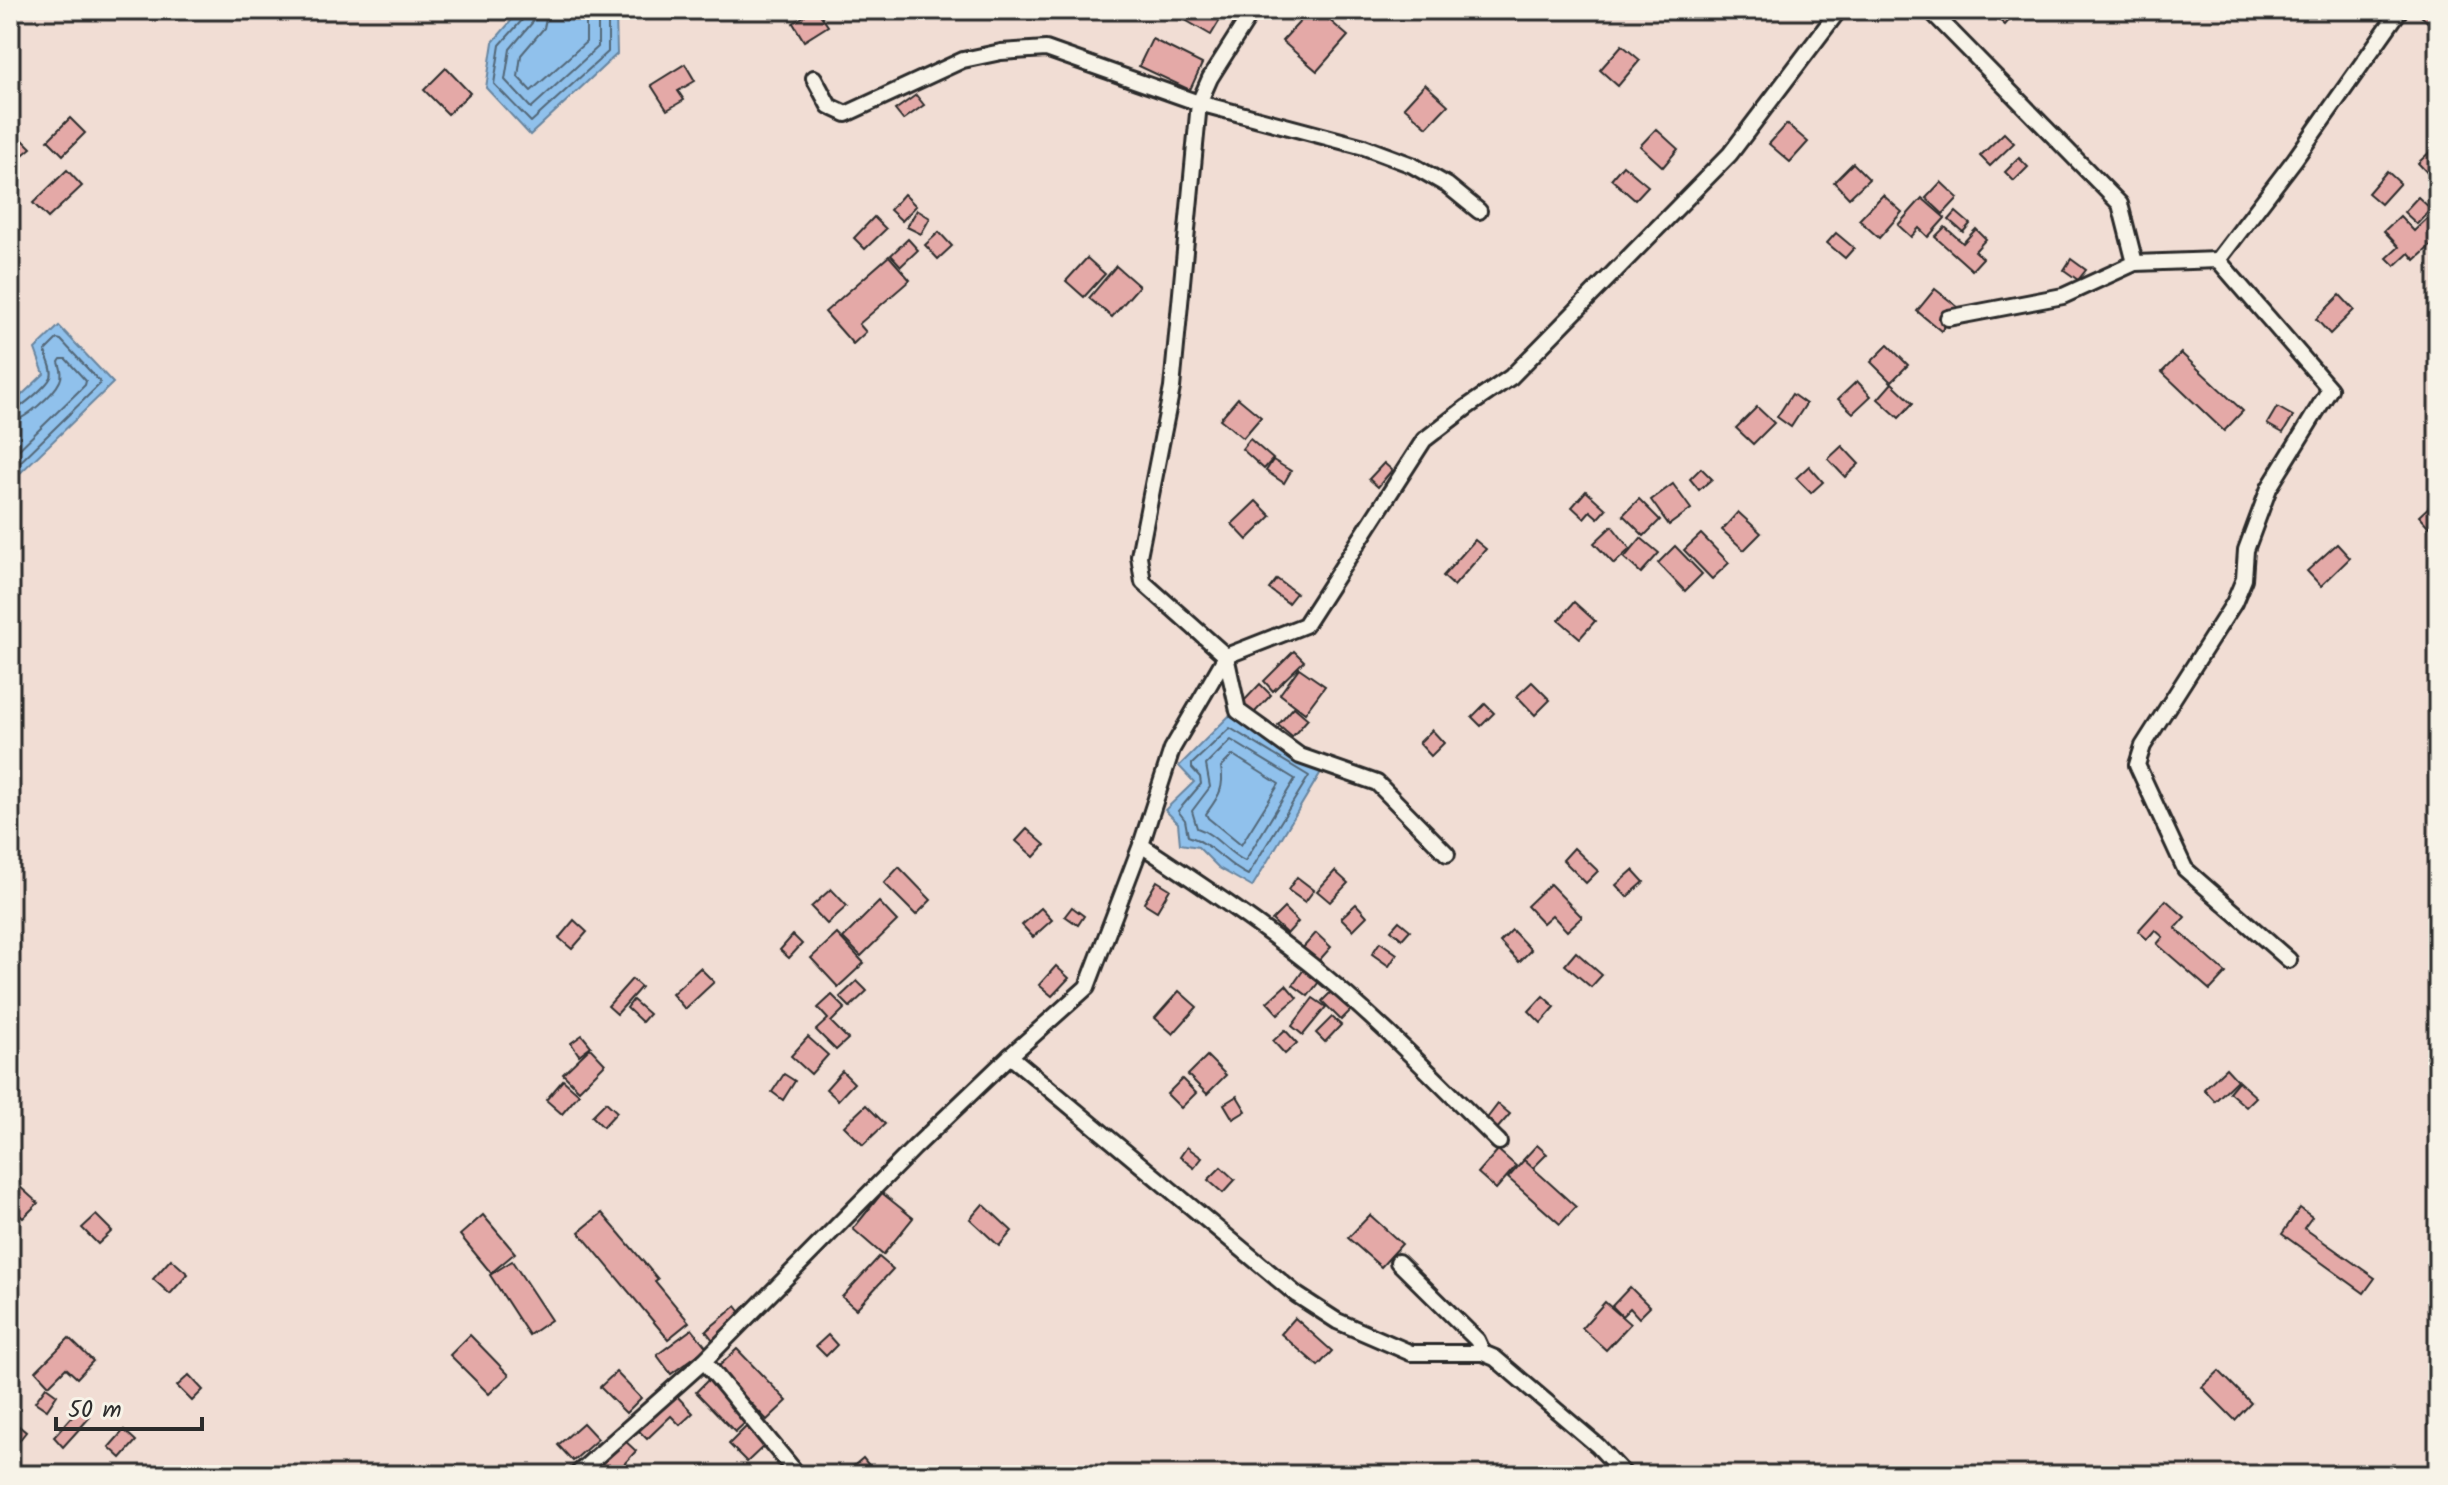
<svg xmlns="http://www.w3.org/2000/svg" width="2448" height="1485" font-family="Kalam,sans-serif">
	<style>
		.water { fill: #90c1ec; stroke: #68859f; stroke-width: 2 }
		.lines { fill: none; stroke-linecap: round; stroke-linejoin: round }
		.shore { stroke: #536778; stroke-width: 2 }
		.building { fill: #e4a9a7; stroke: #2b2b2b; stroke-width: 2 }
		.street-casing { stroke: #2b2b2b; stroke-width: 20 }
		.street { stroke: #f7f3e8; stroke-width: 14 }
	</style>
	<rect width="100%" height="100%" fill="#f1ddd4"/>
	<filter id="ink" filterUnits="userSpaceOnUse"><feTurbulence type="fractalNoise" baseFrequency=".0125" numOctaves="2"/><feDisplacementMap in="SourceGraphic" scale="16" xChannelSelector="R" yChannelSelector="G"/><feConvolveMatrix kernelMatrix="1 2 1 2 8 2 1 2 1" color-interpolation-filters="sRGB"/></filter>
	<g filter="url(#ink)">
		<!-- water -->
		<g class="water">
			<polygon points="616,12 617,54 530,135 486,88 493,42 517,14"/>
			<polygon points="59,326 113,383 10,483 10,406 44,374 35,349"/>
			<polygon points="1229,716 1321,772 1252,887 1219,868 1198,847 1180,844 1178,823 1165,810 1194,782 1179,766"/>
		</g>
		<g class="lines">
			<!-- shore -->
			<g class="shore">
				<polyline points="526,10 524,18 500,45 494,84 531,122 608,52 608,10"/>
				<polyline points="536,10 532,23 510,49 505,80 531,108 598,47 598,10"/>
				<polyline points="548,10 544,28 521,55 518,77 531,91 586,42 586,10"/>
				<path d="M 10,412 C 19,410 47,386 51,377 C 54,370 47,359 45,351 L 57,339 L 61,340 L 100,382 L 99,385 L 10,472"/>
				<path d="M 10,422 C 24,421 54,394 60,381 C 63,375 61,369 59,362 L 61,359 L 66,359 L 86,381 L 85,385 L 10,458"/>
				<path d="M 1230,728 L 1309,776 L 1248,875 C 1226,865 1212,843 1188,836 L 1185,820 L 1178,811 L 1201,784 L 1200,777 L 1192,768 L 1192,764 Z"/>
				<path d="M 1231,740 L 1295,779 L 1245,861 C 1227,853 1216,834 1197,828 L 1192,811 L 1210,787 L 1206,765 Z"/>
				<path d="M 1233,755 L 1279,784 L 1241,845 L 1208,818 L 1206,814 C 1218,797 1225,789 1221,767 Z"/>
			</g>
		</g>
		<!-- building -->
		<g class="building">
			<polygon points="814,10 817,10 828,26 804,41 793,23"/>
			<polygon points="1168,10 1226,10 1211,35"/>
			<polygon points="1988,10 2018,10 2005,25"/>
			<polygon points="2423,10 2438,10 2438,23 2434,28 2419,14"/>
			<polygon points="1321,13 1348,36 1317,71 1282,41 1307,14 1314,21"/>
			<polygon points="1152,39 1202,64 1190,90 1139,66"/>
			<polygon points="1622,45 1640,60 1618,86 1600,70"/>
			<polygon points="685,64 695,81 678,91 684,100 667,110 651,85"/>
			<polygon points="446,68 470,93 448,114 424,90"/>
			<polygon points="1425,84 1448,105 1427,127 1404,107"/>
			<polygon points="916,95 924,105 903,120 895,110"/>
			<polygon points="70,118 85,133 63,155 48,140"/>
			<polygon points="1787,124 1808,142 1790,162 1769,144"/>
			<polygon points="1656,129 1678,149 1663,167 1640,146"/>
			<polygon points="2004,133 2014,143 1990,166 1980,156"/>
			<polygon points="19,136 31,148 18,159 10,151 10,145"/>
			<polygon points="2438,144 2438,178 2435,181 2418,163"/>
			<polygon points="2019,158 2028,167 2014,181 2005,172"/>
			<polygon points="1853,163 1869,179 1849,198 1834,182"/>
			<polygon points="1623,165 1648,186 1635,200 1611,179"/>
			<polygon points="67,170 82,186 48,218 33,203"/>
			<polygon points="2387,171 2400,183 2381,204 2368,193"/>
			<polygon points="1941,182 1958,198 1943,214 1926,198"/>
			<polygon points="904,194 916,206 902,221 890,210"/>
			<polygon points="1883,195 1902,212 1879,238 1859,220"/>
			<polygon points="2418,197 2431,209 2417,224 2404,212"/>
			<polygon points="1922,198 1945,218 1928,237 1919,228 1911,237 1898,225"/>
			<polygon points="917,210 930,218 921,234 907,227"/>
			<polygon points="1956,212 1970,224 1963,232 1949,220"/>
			<polygon points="2433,213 2438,218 2438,239 2415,260 2409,253 2395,266 2387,258 2399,247 2384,231 2400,216 2414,231"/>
			<polygon points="874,217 886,229 865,249 854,238"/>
			<polygon points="1945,227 1963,243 1976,229 1986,239 1975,251 1983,258 1972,270 1935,237"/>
			<polygon points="939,232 952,246 938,259 925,245"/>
			<polygon points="1836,233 1854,248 1845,258 1827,243"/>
			<polygon points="908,239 918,250 901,266 891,255"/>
			<polygon points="889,256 910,280 859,324 866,332 853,344 825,312"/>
			<polygon points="1087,258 1105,274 1084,297 1066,281"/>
			<polygon points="2071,259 2086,270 2078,280 2064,270"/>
			<polygon points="1116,266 1139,286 1112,317 1089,298"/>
			<polygon points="1935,289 1959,308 1941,331 1917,311"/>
			<polygon points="2340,295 2354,310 2330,334 2316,319"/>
			<polygon points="1888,345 1908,365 1891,382 1871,362"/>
			<polygon points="2181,353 2243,411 2224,431 2162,372"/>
			<polygon points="1857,381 1871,396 1853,413 1838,399"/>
			<polygon points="1892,383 1913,403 1899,418 1878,399"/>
			<polygon points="1792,394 1806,404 1791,427 1777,417"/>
			<polygon points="1238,398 1261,417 1243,438 1220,419"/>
			<polygon points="1757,407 1774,423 1753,444 1736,428"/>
			<polygon points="2277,407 2293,416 2283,433 2267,424"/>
			<polygon points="1250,439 1273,459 1264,469 1242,449"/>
			<polygon points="1842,446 1859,464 1845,477 1828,459"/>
			<polygon points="1273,460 1291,471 1284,483 1266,471"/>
			<polygon points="1384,463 1392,470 1378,487 1369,479"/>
			<polygon points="1809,466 1823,482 1811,493 1796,478"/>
			<polygon points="1701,468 1712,479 1699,490 1690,479"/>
			<polygon points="1673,484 1691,509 1669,525 1651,500"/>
			<polygon points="1586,491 1606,509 1598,518 1590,511 1584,518 1572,507"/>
			<polygon points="1639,499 1660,520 1644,536 1623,515"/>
			<polygon points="1256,501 1271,516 1247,540 1232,524"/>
			<polygon points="2432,504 2438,510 2438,518 2429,527 2419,516"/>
			<polygon points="1738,512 1761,533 1744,550 1722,530"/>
			<polygon points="1612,526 1630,549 1614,564 1594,543"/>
			<polygon points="1701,534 1729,563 1712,579 1684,550"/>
			<polygon points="1641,538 1659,553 1641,573 1624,558"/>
			<polygon points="1475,540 1486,549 1454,586 1443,576"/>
			<polygon points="2337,544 2350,558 2321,586 2307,571"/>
			<polygon points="1675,546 1702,574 1685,591 1658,563"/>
			<polygon points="1277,579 1296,593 1288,603 1269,589"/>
			<polygon points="1574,602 1595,621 1580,638 1559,620"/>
			<polygon points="1294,651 1304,661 1273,691 1264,681"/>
			<polygon points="1299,668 1325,686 1305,713 1280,694"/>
			<polygon points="1532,682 1550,700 1535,715 1517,696"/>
			<polygon points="1260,684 1271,695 1253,714 1242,703"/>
			<polygon points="1485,704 1494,713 1481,726 1472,717"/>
			<polygon points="1294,707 1308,719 1292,737 1278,725"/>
			<polygon points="1432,730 1444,743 1431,756 1419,743"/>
			<polygon points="1027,829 1045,845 1034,857 1016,841"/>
			<polygon points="1574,848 1598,871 1586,883 1563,860"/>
			<polygon points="899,867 931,900 916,915 884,883"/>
			<polygon points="1633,870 1644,882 1627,897 1616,885"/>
			<polygon points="1335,871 1348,883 1330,902 1317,891"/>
			<polygon points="1297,877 1314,890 1305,902 1288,890"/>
			<polygon points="1157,881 1170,889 1157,911 1144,903"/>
			<polygon points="1550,884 1582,917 1567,931 1552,915 1543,923 1527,906"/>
			<polygon points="831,889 847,906 827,924 811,907"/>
			<polygon points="2166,900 2185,917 2175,928 2226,973 2210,990 2157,944 2163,937 2155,930 2147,939 2138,931"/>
			<polygon points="879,902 897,921 861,956 843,938"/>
			<polygon points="1356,904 1367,916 1353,930 1341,918"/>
			<polygon points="1072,907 1084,916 1078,925 1065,916"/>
			<polygon points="1041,908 1052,920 1033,937 1022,925"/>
			<polygon points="1284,908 1298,922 1287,934 1272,920"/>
			<polygon points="574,920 587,932 572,949 559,938"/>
			<polygon points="1399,921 1410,930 1402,939 1391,930"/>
			<polygon points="1512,930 1531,950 1519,962 1500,942"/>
			<polygon points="1316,933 1331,947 1316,964 1301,950"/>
			<polygon points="837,934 864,963 838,987 811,958"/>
			<polygon points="793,935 802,944 789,958 780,950"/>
			<polygon points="1380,942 1397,954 1389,966 1372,954"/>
			<polygon points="1576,952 1602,975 1591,987 1565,965"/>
			<polygon points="1311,959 1328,970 1308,996 1293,985"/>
			<polygon points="1056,966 1069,978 1052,996 1039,985"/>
			<polygon points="700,968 714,982 685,1009 672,994"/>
			<polygon points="632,979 641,987 617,1014 608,1006"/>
			<polygon points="857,981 867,991 850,1007 840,997"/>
			<polygon points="1286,985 1297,998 1278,1014 1267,1002"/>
			<polygon points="1333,990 1352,1009 1341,1020 1322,1001"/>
			<polygon points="1179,991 1197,1007 1173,1034 1155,1018"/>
			<polygon points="832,995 845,1008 831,1022 848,1039 836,1050 816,1030 828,1019 818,1008"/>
			<polygon points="1543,996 1555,1007 1541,1023 1529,1011"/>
			<polygon points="1313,998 1326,1007 1303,1035 1292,1026"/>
			<polygon points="633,1000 649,1014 642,1022 627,1008"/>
			<polygon points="1332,1017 1341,1025 1325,1042 1316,1033"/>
			<polygon points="1285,1030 1297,1043 1285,1054 1273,1041"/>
			<polygon points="582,1035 591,1046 579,1055 571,1043"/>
			<polygon points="808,1037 828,1055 811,1074 791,1056"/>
			<polygon points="590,1048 605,1064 579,1090 563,1074"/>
			<polygon points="1207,1056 1226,1075 1207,1094 1188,1075"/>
			<polygon points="2226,1068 2237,1080 2215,1101 2204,1089"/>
			<polygon points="842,1071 854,1083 838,1100 826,1089"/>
			<polygon points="784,1074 795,1081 783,1100 772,1092"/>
			<polygon points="1182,1079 1196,1093 1181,1108 1167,1094"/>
			<polygon points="563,1080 579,1094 562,1114 546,1100"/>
			<polygon points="2238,1081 2256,1097 2246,1107 2229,1092"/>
			<polygon points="1237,1096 1246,1111 1233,1119 1224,1104"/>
			<polygon points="606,1102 617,1112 603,1127 592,1116"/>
			<polygon points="1498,1104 1510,1114 1496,1130 1485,1121"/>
			<polygon points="866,1105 885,1124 863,1145 844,1126"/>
			<polygon points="1537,1145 1547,1154 1532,1169 1523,1160"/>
			<polygon points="1187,1147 1202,1158 1194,1168 1180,1157"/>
			<polygon points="1498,1150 1516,1166 1496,1189 1478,1173"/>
			<polygon points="1524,1160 1576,1207 1560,1224 1508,1178"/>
			<polygon points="1221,1167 1235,1180 1223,1193 1208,1180"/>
			<polygon points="10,1178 38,1203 23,1218 10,1206"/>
			<polygon points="882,1193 913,1218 883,1255 853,1229"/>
			<polygon points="983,1204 1012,1231 999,1246 970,1219"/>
			<polygon points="2300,1208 2312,1217 2304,1228 2375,1278 2364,1293 2282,1234"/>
			<polygon points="602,1213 658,1279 655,1281 689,1322 668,1339 579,1232"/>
			<polygon points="96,1215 112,1231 98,1244 82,1228"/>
			<polygon points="483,1215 515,1253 491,1273 460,1235"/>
			<polygon points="1370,1215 1402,1244 1381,1267 1348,1238"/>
			<polygon points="879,1257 893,1269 856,1309 842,1297"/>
			<polygon points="171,1259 188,1274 170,1294 153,1279"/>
			<polygon points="512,1261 551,1320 529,1335 490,1275"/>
			<polygon points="1630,1287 1650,1307 1639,1318 1630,1308 1622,1316 1612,1306"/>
			<polygon points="1605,1302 1630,1324 1606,1350 1582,1328"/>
			<polygon points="736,1306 746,1319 716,1344 706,1331"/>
			<polygon points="1295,1318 1332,1351 1318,1366 1281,1334"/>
			<polygon points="692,1329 707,1348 671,1374 657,1355"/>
			<polygon points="470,1335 509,1375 489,1394 450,1355"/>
			<polygon points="828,1335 837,1345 826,1356 816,1346"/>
			<polygon points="69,1338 93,1361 77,1378 66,1368 49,1385 36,1371"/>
			<polygon points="737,1349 787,1401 767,1420 717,1368"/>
			<polygon points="2219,1371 2251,1403 2235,1420 2202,1387"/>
			<polygon points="616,1372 641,1398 626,1413 600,1387"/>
			<polygon points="189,1375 203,1390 192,1401 177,1386"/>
			<polygon points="708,1380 747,1421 735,1432 696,1392"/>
			<polygon points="46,1387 57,1395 47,1410 35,1402"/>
			<polygon points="673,1392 693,1413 680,1425 671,1416 647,1439 636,1428"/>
			<polygon points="80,1408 90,1417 63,1447 54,1437"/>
			<polygon points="14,1422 26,1432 14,1447 10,1444 10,1427"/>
			<polygon points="583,1423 598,1439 573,1461 558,1445"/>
			<polygon points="749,1424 767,1443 747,1462 729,1444"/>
			<polygon points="124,1430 136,1441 121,1458 109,1447"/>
			<polygon points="622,1438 636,1451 614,1475 600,1463"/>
			<polygon points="863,1458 877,1475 843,1475"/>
		</g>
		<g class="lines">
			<defs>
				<g id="street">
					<polyline points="1253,10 1210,78 1199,103 1172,388 1139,556 1143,582 1226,656 1238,711 1300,756 1377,783 1447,854"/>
					<polyline points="1930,10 2120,204 2135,263"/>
					<polyline points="814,78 829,106 846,114 963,60 1001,52 1046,49 1199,103 1364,147 1412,165 1447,185 1479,211"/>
					<polyline points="2218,260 2295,159 2400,10"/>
					<polyline points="1948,318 2063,296 2135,263 2218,260 2330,389 2269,488 2246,550 2244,579 2234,603 2143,746 2137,765 2185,869 2289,960"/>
					<path d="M 1141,845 C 1200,884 1257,922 1311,965 C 1378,1019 1438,1082 1499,1142"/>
					<polyline points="1010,1056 1297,1295 1337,1321 1411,1353 1483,1353 1495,1358 1598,1446 1625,1475"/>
					<polyline points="1398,1262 1477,1340 1483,1353"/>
					<polyline points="704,1361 798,1475"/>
					<polyline points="576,1475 704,1361 914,1148 1010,1056 1087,987 1141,845 1172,749 1226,656 1305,625 1424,440 1467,407 1511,377 1730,154 1839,10"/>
				</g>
			</defs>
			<!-- street casing -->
			<use href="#street" class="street-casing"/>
			<!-- street -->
			<use href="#street" class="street"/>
		</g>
	</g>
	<!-- margin -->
	<rect width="2448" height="1485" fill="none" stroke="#f7f3e8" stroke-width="40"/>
	<rect x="20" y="20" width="2408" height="1445" fill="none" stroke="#2b2b2b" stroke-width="3" filter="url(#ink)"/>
	<!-- scale -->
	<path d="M56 1417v12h146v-12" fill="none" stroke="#2b2b2b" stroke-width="4"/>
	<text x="68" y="1417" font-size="24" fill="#2b2b2b" stroke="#f7f3e8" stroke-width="6" paint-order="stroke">50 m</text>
</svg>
